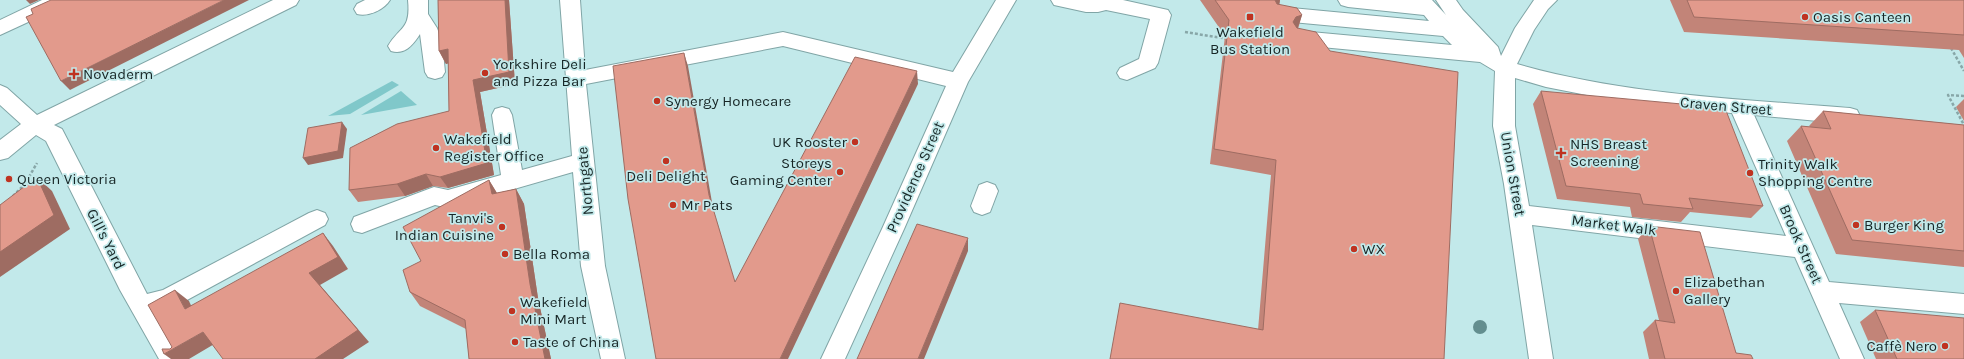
<svg xmlns="http://www.w3.org/2000/svg" width="1964" height="359" font-family="Karla,sans-serif">
	<style>
		.green { fill: #80c8ca }
		.lines { fill: none; stroke-linecap: round; stroke-linejoin: round }
		.minor-casing { stroke: #80a5a6; stroke-width: 2 }
		.path { stroke: #88a7a8; stroke-width: 2.5; stroke-dasharray: 3 2; stroke-linecap: butt }
		.minor { fill: #fff; fill-rule: evenodd }
		.tree { fill: #638e8f }
		.wall { fill: #c28478 }
		.shaded-wall { fill: #9e6c62 }
		.building { fill: #e29a8c; stroke: #9e6c62 }
		.poi-dot { fill: #bf3321; stroke: #c2e9ea; stroke-width: 1.5 }
		.labels { text-anchor: middle; stroke-width: 3.5; stroke-linejoin: round; paint-order: stroke }
		.poi-label { font-size: 15px; fill: #172626; stroke: #c2e9ea; text-anchor: start }
		.street-label { font-size: 15px; fill: #172626; stroke: #c2e9ea }
	</style>
	<rect width="100%" height="100%" fill="#c2e9ea"/>
	<!-- green -->
	<g class="green">
		<polygon points="392,81 399,85 350,114 328,116"/>
		<polygon points="401,91 417,105 361,115"/>
	</g>
	<g class="lines">
		<defs>
			<g id="minor">
				<polygon points="42,0 68,0 65,5 0,35 0,20"/>
				<polygon points="273,0 299,0 296,5 54,125 62,129 147,294 163,290 309,213 317,210 325,213 328,219 325,225 176,306 158,312 184,359 159,359 120,290 46,141 36,135 8,158 0,160 0,140 21,124 0,105 0,85 7,88 37,115"/>
				<path d="M 365,0 L 390,0 C 384,10 368,17 357,14 L 354,9 L 357,4 Z"/>
				<path d="M 408,0 L 428,0 L 428,14 L 437,28 L 442,42 L 445,72 L 442,77 L 435,79 L 428,77 L 425,72 L 420,34 C 413,45 405,55 391,51 L 388,46 C 400,26 411,30 408,0 Z"/>
				<polygon points="560,0 580,0 585,70 783,32 953,72 996,0 1016,0 968,82 904,229 845,359 821,359 882,229 946,86 783,46 586,84 605,266 625,359 601,359 581,266 573,172 448,208 435,205 362,233 354,231 351,224 354,217 434,187 448,190 501,175 492,115 495,109 502,107 509,109 512,115 522,170 572,156"/>
				<polygon points="1051,0 1123,0 1168,10 1171,15 1158,63 1155,68 1127,80 1120,78 1117,73 1120,68 1139,59 1150,19 1106,10 1098,12 1086,12 1054,5"/>
				<path d="M 1338,0 L 1432,0 L 1446,15 L 1436,0 L 1456,0 L 1463,10 L 1498,47 L 1501,56 L 1515,28 L 1534,0 L 1557,0 L 1548,9 L 1534,30 L 1517,64 C 1625,95 1739,99 1850,108 L 1857,110 L 1860,116 L 1857,122 L 1850,124 L 1754,115 L 1829,282 L 1964,294 L 1964,314 L 1839,303 L 1864,359 L 1840,359 L 1795,257 L 1532,225 L 1553,359 L 1529,359 L 1504,184 L 1493,126 L 1495,71 L 1480,62 L 1300,45 L 1293,43 L 1290,38 L 1293,33 L 1300,31 L 1452,45 L 1443,36 L 1281,21 L 1274,19 L 1271,14 L 1274,9 L 1281,7 L 1429,21 L 1424,15 L 1348,7 L 1341,5 ZM 1515,78 L 1546,87 L 1643,106 L 1732,113 L 1786,236 L 1529,206 L 1515,126 Z"/>
				<polygon points="987,182 995,185 998,191 990,212 982,215 974,212 971,206 979,185"/>
			</g>
		</defs>
		<!-- minor casing -->
		<use href="#minor" class="minor-casing"/>
		<!-- path -->
		<g class="path">
			<polyline points="1185,32 1228,39"/>
			<polyline points="1951,48 1964,71"/>
			<polyline points="1964,96 1948,95 1964,125"/>
			<polyline points="13,196 25,184 37,163"/>
		</g>
		<!-- minor -->
		<use href="#minor" class="minor"/>
	</g>
	<!-- trees -->
	<circle class="tree" cx="1480" cy="327" r="7"/>
	<!-- wall -->
	<g class="wall">
		<polygon points="438,0 509,0 515,84 480,92 494,175 448,188 433,186 405,196 358,202 349,190 449,111 448,63 446,64 439,51"/>
		<polygon points="1200,0 1280,0 1279,5 1302,15 1298,29 1444,359 1258,330 1271,175 1210,164 1225,36"/>
		<polygon points="1670,0 1964,0 1964,58 1959,50 1684,32"/>
		<polygon points="1541,91 1763,206 1751,218 1690,212 1681,222 1632,217 1630,207 1557,199 1533,104"/>
		<polygon points="1964,99 1964,121 1956,107"/>
		<polygon points="1823,111 1964,125 1964,267 1836,254 1787,141 1801,126 1810,127 1809,126"/>
		<polygon points="489,180 497,193 516,189 524,204 538,298 551,359 469,359 466,329 420,306 410,292 421,261"/>
		<polygon points="1649,226 1736,353 1753,359 1649,359 1643,332 1655,320 1659,320 1638,239"/>
		<polygon points="1875,310 1964,359 1876,359 1860,322"/>
	</g>
	<!-- shaded-wall -->
	<g class="shaded-wall">
		<polygon points="26,0 39,0 30,4"/>
		<polygon points="224,0 249,0 70,90 61,81"/>
		<polygon points="505,0 509,0 515,84 480,92 494,175 448,188 440,177 473,80"/>
		<polygon points="1273,0 1280,0 1279,6"/>
		<polygon points="1302,15 1297,30 1293,22 1296,17"/>
		<polygon points="448,49 454,62 446,64 439,51"/>
		<polygon points="684,53 688,66 713,208 739,294 709,195"/>
		<polygon points="917,71 918,84 788,359 780,359"/>
		<polygon points="342,122 347,129 343,158 308,165 303,158"/>
		<polygon points="426,174 433,186 405,196 397,184"/>
		<polygon points="37,177 52,191 70,229 0,277 0,252"/>
		<polygon points="489,180 498,195 492,194"/>
		<polygon points="516,189 524,204 538,298 551,359 545,359 530,284"/>
		<polygon points="323,233 333,246 348,269 320,285 369,342 343,359 315,359 309,273"/>
		<polygon points="968,238 968,251 924,359 918,359"/>
		<polygon points="175,290 189,301 198,321 185,309"/>
		<polygon points="203,332 216,343 189,359 171,359 164,354"/>
	</g>
	<!-- building -->
	<g class="building">
		<polygon points="51,0 224,0 61,81 26,17 33,14 31,9"/>
		<polygon points="438,0 505,0 509,72 473,80 487,163 440,177 426,174 397,184 349,190 350,148 397,124 449,111 448,49 439,51"/>
		<polygon points="1215,0 1275,0 1277,4 1297,8 1302,15 1296,17 1293,22 1297,28 1316,32 1330,51 1458,72 1444,359 1110,359 1120,303 1263,330 1276,160 1214,149 1229,20"/>
		<polygon points="1687,0 1964,0 1964,35 1694,17"/>
		<polygon points="684,53 709,195 735,282 855,57 917,71 780,359 656,359 628,199 613,66"/>
		<polygon points="1541,91 1725,108 1763,206 1689,198 1693,209 1643,204 1640,194 1566,186"/>
		<polygon points="1823,111 1964,125 1964,251 1852,240 1801,126 1831,129"/>
		<polygon points="342,122 338,151 303,158 308,128"/>
		<polygon points="37,177 54,215 0,252 0,205"/>
		<polygon points="489,180 492,194 516,189 530,284 545,359 469,359 465,320 410,292 403,270 421,261 403,227"/>
		<polygon points="917,224 968,238 918,359 857,359"/>
		<polygon points="1649,226 1700,232 1736,353 1751,355 1753,359 1665,359 1655,320 1675,323"/>
		<polygon points="323,233 338,257 309,273 358,330 315,359 223,359 203,332 164,354 162,349 170,349 172,347 148,305 175,290 185,309"/>
		<polygon points="1875,310 1964,318 1964,359 1897,359"/>
	</g>
	<!-- markers -->
	<g class="poi-dot">
		<rect x="1246" y="13" width="8" height="8" rx="2"/>
		<circle cx="1805" cy="17" r="4"/>
		<circle cx="485" cy="73" r="4"/>
		<path d="M72 68h4v4h4v4h-4v4h-4v-4h-4v-4h4z"/>
		<circle cx="657" cy="101" r="4"/>
		<circle cx="855" cy="142" r="4"/>
		<circle cx="436" cy="148" r="4"/>
		<path d="M1559 147h4v4h4v4h-4v4h-4v-4h-4v-4h4z"/>
		<circle cx="666" cy="161" r="4"/>
		<circle cx="840" cy="172" r="4"/>
		<circle cx="1750" cy="173" r="4"/>
		<circle cx="9" cy="179" r="4"/>
		<circle cx="673" cy="205" r="4"/>
		<circle cx="1856" cy="225" r="4"/>
		<circle cx="502" cy="227" r="4"/>
		<circle cx="1354" cy="249" r="4"/>
		<circle cx="505" cy="254" r="4"/>
		<circle cx="1676" cy="291" r="4"/>
		<circle cx="512" cy="311" r="4"/>
		<circle cx="515" cy="342" r="4"/>
		<circle cx="1945" cy="346" r="4"/>
	</g>
	<g class="labels">
		<!-- poi labels -->
		<g class="poi-label">
			<text x="1813" y="22">Oasis Canteen</text>
			<text x="1250" y="37" text-anchor="middle">Wakefield<tspan x="1250" dy="17">Bus Station</tspan></text>
			<text x="493" y="69">Yorkshire Deli<tspan x="493" dy="17">and Pizza Bar</tspan></text>
			<text x="83" y="79">Novaderm</text>
			<text x="665" y="106">Synergy Homecare</text>
			<text x="444" y="144">Wakefield<tspan x="444" dy="17">Register Office</tspan></text>
			<text x="847" y="147" text-anchor="end">UK Rooster</text>
			<text x="1570" y="149">NHS Breast<tspan x="1570" dy="17">Screening</tspan></text>
			<text x="832" y="168" text-anchor="end">Storeys<tspan x="832" dy="17">Gaming Center</tspan></text>
			<text x="1758" y="169">Trinity Walk<tspan x="1758" dy="17">Shopping Centre</tspan></text>
			<text x="666" y="181" text-anchor="middle">Deli Delight</text>
			<text x="17" y="184">Queen Victoria</text>
			<text x="681" y="210">Mr Pats</text>
			<text x="494" y="223" text-anchor="end">Tanvi's<tspan x="494" dy="17">Indian Cuisine</tspan></text>
			<text x="1864" y="230">Burger King</text>
			<text x="1362" y="254">WX</text>
			<text x="513" y="259">Bella Roma</text>
			<text x="1684" y="287">Elizabethan<tspan x="1684" dy="17">Gallery</tspan></text>
			<text x="520" y="307">Wakefield<tspan x="520" dy="17">Mini Mart</tspan></text>
			<text x="523" y="347">Taste of China</text>
			<text x="1937" y="351" text-anchor="end">Caffè Nero</text>
		</g>
		<!-- street labels -->
		<g class="street-label">
			<text transform="translate(1726 106) rotate(5)" y="5">Craven Street</text>
			<text transform="translate(1513 174) rotate(80)" y="5">Union Street</text>
			<text transform="translate(915 177) rotate(-66)" y="5">Providence Street</text>
			<text transform="translate(585 181) rotate(-95)" y="5">Northgate</text>
			<text transform="translate(1614 225) rotate(7)" y="5">Market Walk</text>
			<text transform="translate(106 239) rotate(63)" y="5">Gill's Yard</text>
			<text transform="translate(1801 244) rotate(66)" y="5">Brook Street</text>
		</g>
	</g>
</svg>
